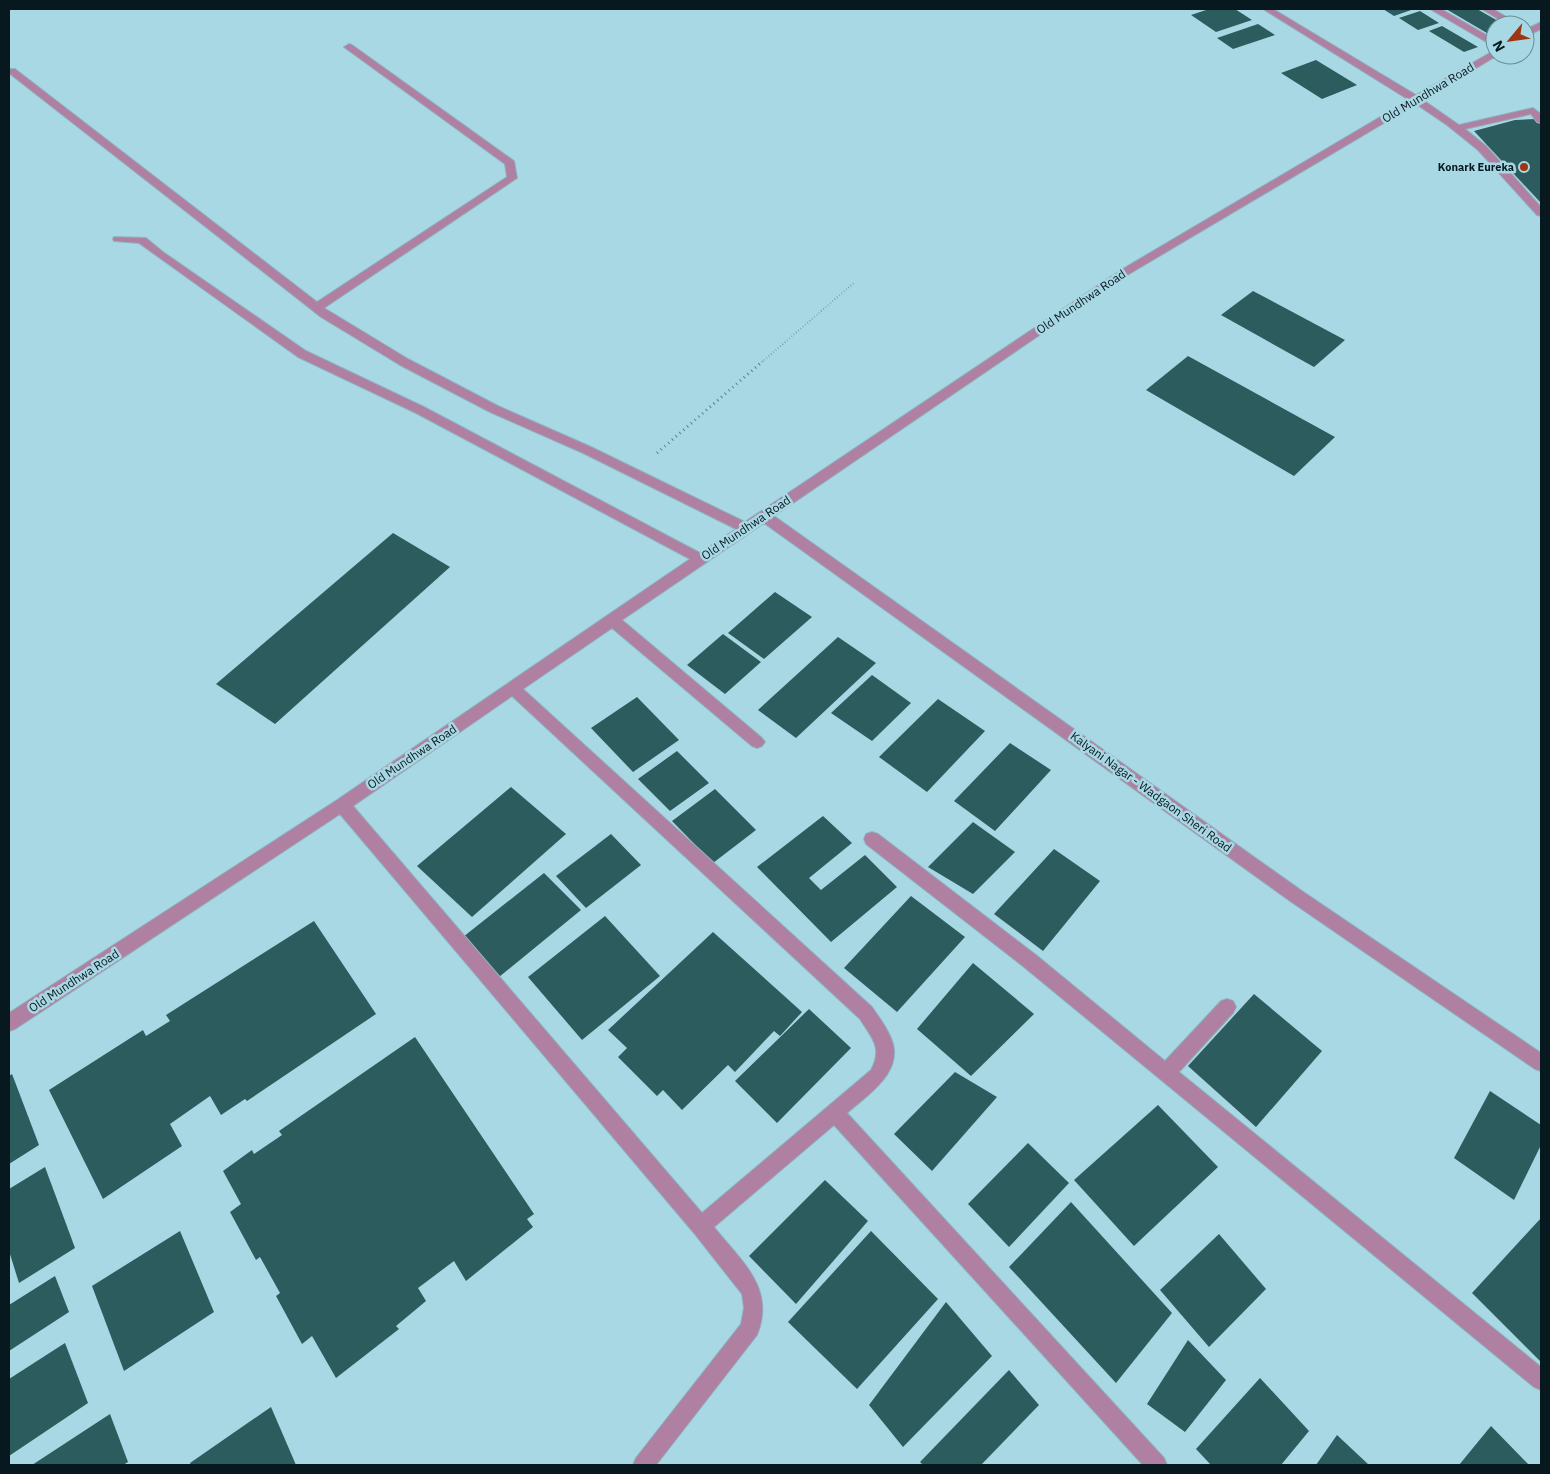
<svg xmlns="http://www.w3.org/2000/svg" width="1550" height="1474" font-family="'IBM Plex Sans',sans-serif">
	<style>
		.building { fill: #2c5c5d }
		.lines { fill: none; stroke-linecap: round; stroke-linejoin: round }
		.minor-casing { stroke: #8cb6c1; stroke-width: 2 }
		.path-far1 { stroke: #5e8089; stroke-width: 2; stroke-dasharray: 0.5 2.5; stroke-linecap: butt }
		.path { stroke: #5e8089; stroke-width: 3; stroke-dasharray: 1 4; stroke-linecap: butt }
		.minor { fill: #b080a2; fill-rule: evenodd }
		.poi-dot { fill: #9d3612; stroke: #a9d8e5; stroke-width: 2 }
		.labels { text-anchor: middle; stroke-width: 5; stroke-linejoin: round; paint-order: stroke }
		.far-poi-label { font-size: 11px; font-weight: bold; fill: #07191e; stroke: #a9d8e5; text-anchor: end }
		.street-label { font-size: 12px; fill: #07191e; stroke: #a9d8e5 }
	</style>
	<rect width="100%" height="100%" fill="#a9d8e5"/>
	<!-- building -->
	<g class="building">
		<polygon points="1209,9 1235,9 1252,20 1216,32 1191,15"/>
		<polygon points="1383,9 1414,9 1394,16"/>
		<polygon points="1446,9 1477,9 1505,25 1495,25 1495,35 1492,36"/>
		<polygon points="1420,11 1439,23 1418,30 1399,18"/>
		<polygon points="1258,24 1275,35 1233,49 1217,38"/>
		<polygon points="1442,26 1478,47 1464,52 1429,31"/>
		<polygon points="1316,60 1357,85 1322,99 1281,73"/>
		<polygon points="1536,119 1541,125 1541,203 1474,131 1515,120"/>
		<polygon points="1253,291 1345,340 1314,367 1221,315"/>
		<polygon points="1188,356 1335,437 1294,476 1146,390"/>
		<polygon points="393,533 450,567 275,724 216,684"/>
		<polygon points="775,592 812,617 764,659 728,633"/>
		<polygon points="723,634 761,662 725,694 687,665"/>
		<polygon points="838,637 876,663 796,738 758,710"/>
		<polygon points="872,675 911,703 872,741 831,713"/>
		<polygon points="637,697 679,740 633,772 591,728"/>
		<polygon points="938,699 985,731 927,792 879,757"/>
		<polygon points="1010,743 1051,770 995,831 954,801"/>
		<polygon points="677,751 709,783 670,811 638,779"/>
		<polygon points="511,787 566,834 472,917 417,866"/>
		<polygon points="715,789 756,830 713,863 672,821"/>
		<polygon points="823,816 852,843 809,878 821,890 865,855 897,887 831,942 757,867"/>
		<polygon points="973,822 1015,852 973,894 928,867"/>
		<polygon points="611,834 641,865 586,908 556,876"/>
		<polygon points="1054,849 1100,881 1043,951 994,914"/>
		<polygon points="544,873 581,910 499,977 463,937"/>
		<polygon points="911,896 965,937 897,1012 844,968"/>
		<polygon points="605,916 660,976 582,1040 528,977"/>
		<polygon points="314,921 376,1014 247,1101 245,1099 221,1115 210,1096 170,1124 182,1146 103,1199 49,1090 143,1030 146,1036 170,1021 166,1015"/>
		<polygon points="713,932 802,1012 780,1036 774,1031 735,1072 728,1065 682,1110 663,1090 657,1096 618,1057 627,1048 608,1030"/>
		<polygon points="973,963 1034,1014 971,1076 917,1029"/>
		<polygon points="1254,994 1322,1051 1256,1127 1188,1066"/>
		<polygon points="809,1009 851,1048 777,1123 735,1081"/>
		<polygon points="415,1037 534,1214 527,1219 533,1227 466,1281 454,1261 418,1288 426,1301 396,1326 399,1329 336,1378 312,1336 302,1344 276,1296 280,1293 260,1257 256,1260 230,1212 241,1204 223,1171 252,1150 254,1154 282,1135 279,1131"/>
		<polygon points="955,1072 997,1097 932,1171 894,1134"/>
		<polygon points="12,1074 39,1145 9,1164 9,1076"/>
		<polygon points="1490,1091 1541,1125 1541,1145 1514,1200 1454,1158"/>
		<polygon points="1158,1105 1218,1167 1134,1246 1074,1180"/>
		<polygon points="1028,1143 1069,1183 1009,1247 968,1204"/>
		<polygon points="45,1167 75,1248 19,1283 9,1251 9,1189"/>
		<polygon points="825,1180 868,1221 796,1304 749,1256"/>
		<polygon points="1071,1202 1172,1313 1116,1383 1009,1267"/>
		<polygon points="1541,1218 1541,1359 1540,1361 1472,1293"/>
		<polygon points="180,1231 214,1312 124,1371 92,1286"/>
		<polygon points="871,1231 938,1299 857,1389 788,1322"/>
		<polygon points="1219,1234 1266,1289 1209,1347 1160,1290"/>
		<polygon points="55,1276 69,1312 9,1351 9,1305"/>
		<polygon points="946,1302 992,1356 903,1447 869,1405"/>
		<polygon points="1188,1340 1226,1380 1185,1432 1147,1404"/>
		<polygon points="65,1343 88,1403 9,1456 9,1379"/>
		<polygon points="1009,1370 1039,1405 981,1465 923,1465 920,1462"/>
		<polygon points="1260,1378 1309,1431 1281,1465 1211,1465 1196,1449"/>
		<polygon points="271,1407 296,1465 191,1465 190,1463"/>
		<polygon points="110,1414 128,1462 123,1465 32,1465"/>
		<polygon points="1491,1426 1529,1465 1459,1465"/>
		<polygon points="1337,1435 1369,1465 1316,1465"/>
	</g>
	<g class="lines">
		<defs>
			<g id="minor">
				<path d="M 1263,9 L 1273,9 L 1416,95 L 1495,50 L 1495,55 L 1498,55 L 1423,100 L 1459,125 L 1533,108 L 1541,114 L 1541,123 L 1537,122 L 1531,114 L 1465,129 L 1486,146 L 1541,207 L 1541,216 L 1537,215 L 1478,150 L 1447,125 L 1416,104 L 1129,274 L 774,516 L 1302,891 L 1541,1053 L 1541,1071 L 1535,1069 L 1290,901 L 764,523 L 622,620 L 762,738 L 765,742 L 762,746 L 757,748 L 752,746 L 612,628 L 523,689 L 872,1007 C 878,1016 885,1025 889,1034 C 908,1069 870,1093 847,1113 L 1164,1458 L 1167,1465 L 1143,1465 L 834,1125 L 714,1227 C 741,1261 776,1288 757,1335 L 656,1465 L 633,1465 L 636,1458 L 741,1324 L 744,1308 L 742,1294 L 694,1233 L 340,814 L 15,1029 L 9,1031 L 9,1013 L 337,800 L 690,559 L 416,413 L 298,357 L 139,243 L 114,241 L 113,239 L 114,237 L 146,238 L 163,252 L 306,351 L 424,407 L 700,553 L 736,529 L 583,453 L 490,412 L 400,365 L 321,317 L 9,73 L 9,69 L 15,69 L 317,302 L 507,177 L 505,164 L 344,47 L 349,44 L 352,45 L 514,161 L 517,178 L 324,308 L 408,359 L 498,406 L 591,447 L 745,522 L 1121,270 L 1409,100 ZM 512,696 L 860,1019 C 872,1038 883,1048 871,1070 L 702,1213 L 353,806 Z"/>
				<polygon points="1430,9 1441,9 1495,40 1495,47"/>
				<polygon points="1482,9 1493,9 1520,25 1508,25"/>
				<polygon points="1541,22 1541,29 1525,37 1525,30"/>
				<polygon points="872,832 878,834 1036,955 1165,1061 1221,1001 1227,999 1233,1001 1236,1007 1233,1013 1179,1072 1541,1367 1541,1390 1534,1387 1024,967 866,844 864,839 866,834"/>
			</g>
		</defs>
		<!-- minor casing -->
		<use href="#minor" class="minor-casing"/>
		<!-- path-far1 -->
		<polyline class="path-far1" points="762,362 855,282"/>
		<!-- path -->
		<polyline class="path" points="657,453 763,361"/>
		<!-- minor -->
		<use href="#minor" class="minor"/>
	</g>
	<!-- markers -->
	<circle class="poi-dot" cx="1524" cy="167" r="5"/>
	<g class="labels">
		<!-- far-poi labels -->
		<g class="far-poi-label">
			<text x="1514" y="171">Konark Eureka</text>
		</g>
		<!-- street labels -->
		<g class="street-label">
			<text transform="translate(1428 93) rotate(-31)" y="4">Old Mundhwa Road</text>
			<text transform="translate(1081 302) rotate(-34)" y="4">Old Mundhwa Road</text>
			<text transform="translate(746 528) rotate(-34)" y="4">Old Mundhwa Road</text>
			<text transform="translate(412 757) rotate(-34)" y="4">Old Mundhwa Road</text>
			<text transform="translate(1151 792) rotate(36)" y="4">Kalyani Nagar - Wadgaon Sheri Road</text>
			<text transform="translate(74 981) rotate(-33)" y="4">Old Mundhwa Road</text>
		</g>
	</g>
	<!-- border -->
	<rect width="1550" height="1474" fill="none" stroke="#07191e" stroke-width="20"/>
	<!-- north arrow -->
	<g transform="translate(1510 40) rotate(241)"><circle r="24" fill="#a9d8e5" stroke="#688c95"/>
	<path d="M0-4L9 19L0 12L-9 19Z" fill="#9d3612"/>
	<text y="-8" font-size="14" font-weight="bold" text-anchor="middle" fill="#07191e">N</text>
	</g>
</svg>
